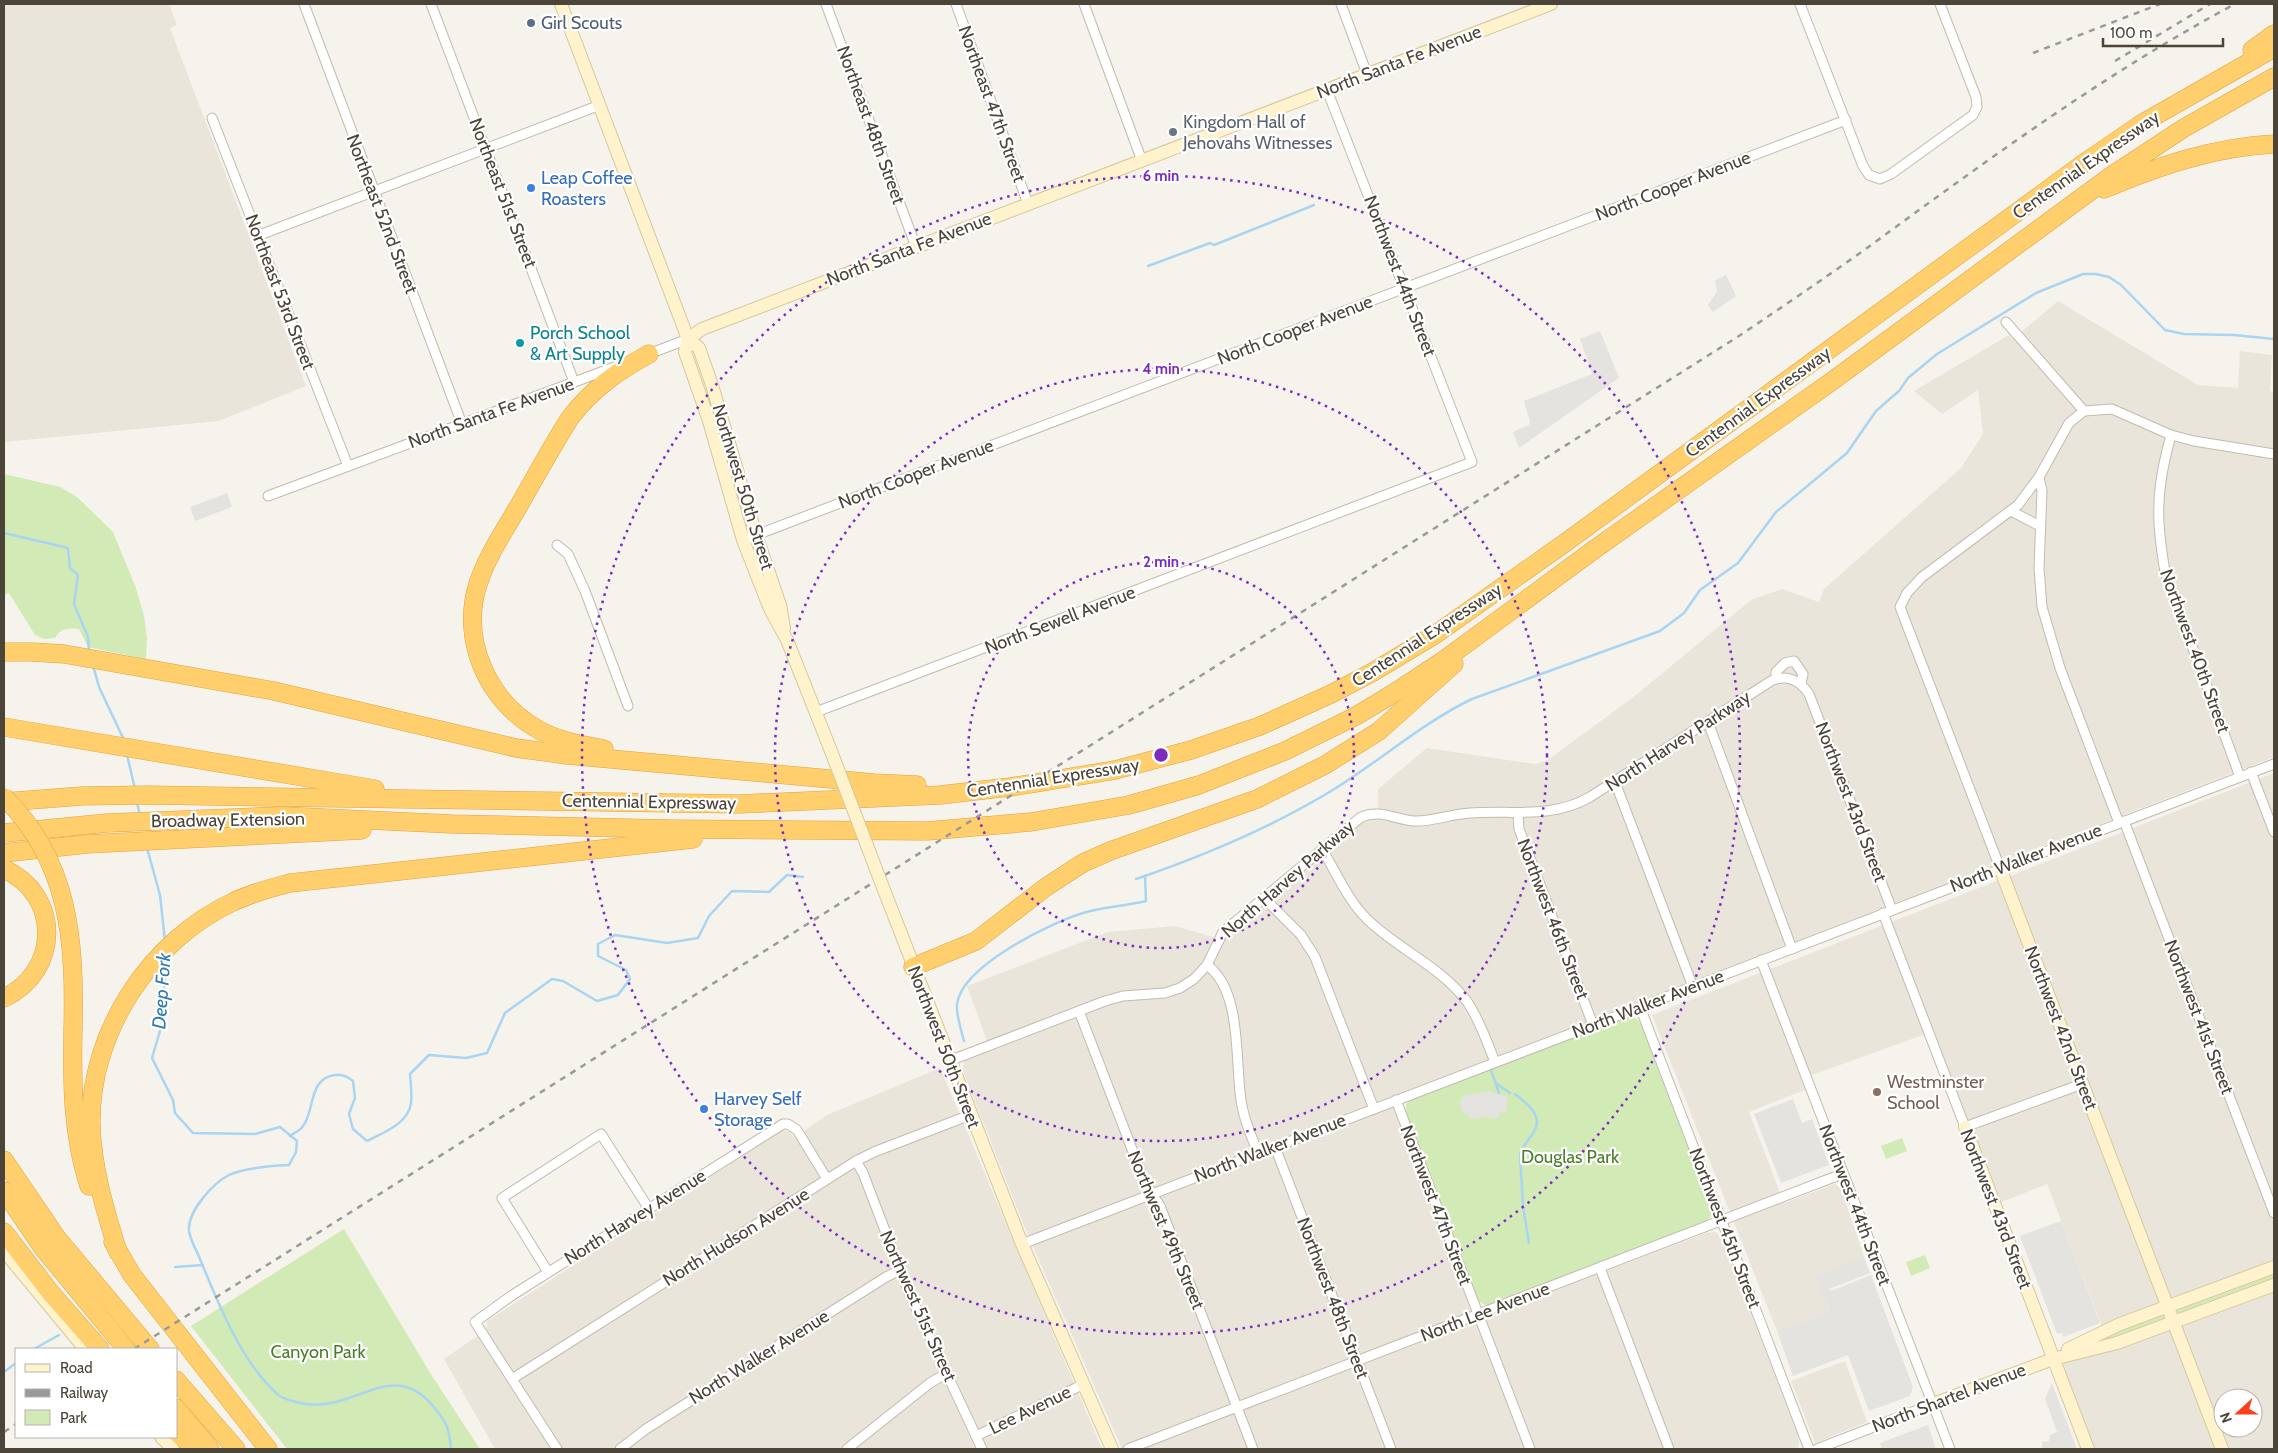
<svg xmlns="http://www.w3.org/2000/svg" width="2278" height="1453" font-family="Cabin,sans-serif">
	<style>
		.residential { fill: #eae5da; fill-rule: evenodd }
		.green { fill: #d2eab5 }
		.parking { fill: #e5e3e0 }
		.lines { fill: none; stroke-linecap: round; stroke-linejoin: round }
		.stream { stroke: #a9d4f2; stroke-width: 2.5 }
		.street-casing { stroke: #c2bbae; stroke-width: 11 }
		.secondary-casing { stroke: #d6c79b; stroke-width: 14 }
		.highway-casing { stroke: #e0a43c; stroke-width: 19 }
		.street { stroke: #fff; stroke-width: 9 }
		.secondary { stroke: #fff3cd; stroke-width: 12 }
		.highway { stroke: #ffcf6e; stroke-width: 18 }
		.rail { stroke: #9a9a9a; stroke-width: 2.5; stroke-dasharray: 6 6; stroke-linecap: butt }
		.secondary-bridge-casing { stroke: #d6c79b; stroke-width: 14; stroke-linecap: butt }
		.highway-bridge-casing { stroke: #e0a43c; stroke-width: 19; stroke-linecap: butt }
		.secondary-bridge { stroke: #fff3cd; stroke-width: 12 }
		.highway-bridge { stroke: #ffcf6e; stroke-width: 18 }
		.ring { fill: none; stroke: #7b2cbf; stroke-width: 2.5; stroke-dasharray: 2.5 5 }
		.service-dot { fill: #5c6f8a; stroke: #fff; stroke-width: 2 }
		.worship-dot { fill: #6b7280; stroke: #fff; stroke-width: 2 }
		.shop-dot { fill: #3f7fe0; stroke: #fff; stroke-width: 2 }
		.culture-dot { fill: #0f9aa8; stroke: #fff; stroke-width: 2 }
		.education-dot { fill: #8d6e63; stroke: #fff; stroke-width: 2 }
		.labels { text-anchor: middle; stroke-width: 4.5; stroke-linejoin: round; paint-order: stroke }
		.service-label { font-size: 18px; fill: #4e5e75; stroke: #fff; text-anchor: start }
		.street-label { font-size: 18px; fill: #4b4439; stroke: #fff }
		.worship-label { font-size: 18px; fill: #5b616d; stroke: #fff; text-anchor: start }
		.shop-label { font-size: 18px; fill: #366cbe; stroke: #fff; text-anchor: start }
		.culture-label { font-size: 18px; fill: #0d838f; stroke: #fff; text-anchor: start }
		.education-label { font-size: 18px; fill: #785e54; stroke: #fff; text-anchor: start }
		.park-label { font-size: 18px; fill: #4a7f2a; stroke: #fff }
		.water-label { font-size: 19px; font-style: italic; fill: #2e7ab2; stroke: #fff }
		.centre { fill: #7b2cbf; stroke: #fff; stroke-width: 2.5 }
		.ring-label { font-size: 15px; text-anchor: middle; font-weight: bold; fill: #7b2cbf; stroke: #fff; stroke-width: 4.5; stroke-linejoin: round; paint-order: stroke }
	</style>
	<rect width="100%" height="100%" fill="#f6f3ec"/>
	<!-- residential -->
	<g class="residential">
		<polygon points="4,4 169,4 177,25 170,28 306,386 219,421 4,442"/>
		<polygon points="2058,301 2198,385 2238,388 2240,351 2272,355 2270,391 2274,392 2274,757 1389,1098 1475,1321 1706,1233 1716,1232 1722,1238 1798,1436 1799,1445 1797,1449 1122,1449 1024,1226 963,1071 964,1061 967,1058 990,1049 967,986 1108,932 1175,926 1223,940 1360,823 1378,818 1378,789 1427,748 1535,764 1548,760 1636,695 1751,600 1782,589 1819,602 1824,589 1961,468 1983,434 1978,390 1942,414 1914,391 2009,335 2013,339"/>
		<polygon points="2274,773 2274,1262 2102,1327 2047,1184 1999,1203 1934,1031 1801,1079 1805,1090 1749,1112 1784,1203 1835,1184 1841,1189 1864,1257 1816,1276 1830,1311 1777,1331 1652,1015"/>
		<polygon points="940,1068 1102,1449 495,1449 444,1359 486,1330 487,1321 783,1130 790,1132 794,1138 827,1115"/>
		<path d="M 2274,1289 L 2274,1449 L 2228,1449 L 2182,1328 L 2182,1325 ZM 2223,1398 L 2253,1398 L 2253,1428 L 2223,1428 Z"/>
		<polygon points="2169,1329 2171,1332 2217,1449 2093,1449 2063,1371 2064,1363"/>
		<polygon points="1845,1361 1867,1422 1815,1443 1791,1381"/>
	</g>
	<!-- green -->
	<g class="green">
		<path d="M 4,474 L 60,487 L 77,497 L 113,532 L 136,588 L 144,616 L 147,638 L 146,659 L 88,647 L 79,629 C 68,628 61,628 55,638 L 44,639 L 35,635 L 9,593 L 4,595 Z"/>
		<polygon points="1628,1017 1634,1017 1640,1022 1712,1209 1712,1216 1705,1222 1490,1305 1485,1305 1478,1301 1406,1114 1406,1104 1411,1100"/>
		<polygon points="1902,1138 1907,1151 1886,1159 1881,1146"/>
		<polygon points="344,1229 432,1376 480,1449 287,1449 191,1326"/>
		<polygon points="1925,1255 1930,1268 1911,1276 1906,1262"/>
		<polygon points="2274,1272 2274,1281 2179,1316 2176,1309"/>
		<polygon points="2163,1313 2165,1321 2114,1340 2099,1342 2111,1333"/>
	</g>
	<!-- parking -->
	<g class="parking">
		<polygon points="1726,275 1736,296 1713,312 1708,305 1717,291 1715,280"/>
		<polygon points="1600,331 1619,378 1519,448 1513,432 1529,425 1530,422 1524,401 1592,374 1580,339"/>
		<polygon points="227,493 232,507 195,521 190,507"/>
		<polygon points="1489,1091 1508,1097 1505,1114 1501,1111 1497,1119 1487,1117 1471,1119 1469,1115 1463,1113 1460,1104 1462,1096"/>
		<polygon points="1793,1099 1802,1123 1812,1119 1829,1165 1781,1183 1754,1114"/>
		<polygon points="2061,1221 2100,1323 2063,1337 2062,1333 2057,1334 2020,1236"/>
		<polygon points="1864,1257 1870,1273 1829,1289 1831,1291 1871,1275 1913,1387 1910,1396 1869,1411 1848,1355 1793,1376 1777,1331 1830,1311 1815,1276"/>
		<polygon points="2052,1383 2053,1386 2077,1449 2042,1449 2042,1442 2049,1441 2050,1435 2057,1432 2045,1399"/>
		<polygon points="1928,1425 1936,1449 1882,1449 1880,1443"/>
	</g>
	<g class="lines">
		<!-- stream -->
		<g class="stream">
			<polyline points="1148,266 1210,243 1214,245 1314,205"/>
			<polyline points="4,533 68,548 70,568 78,575 74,604 88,637 89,652"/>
			<polyline points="93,665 99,687 124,740"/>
			<polyline points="127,755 135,789"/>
			<polyline points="137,802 140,816"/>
			<polyline points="147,848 160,895 165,941"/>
			<path d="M 1136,879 C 1206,855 1273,827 1336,788 C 1382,759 1424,722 1472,699 L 1660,631 L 1684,613 L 1700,590 L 1738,563 L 1776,512 L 1847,453 L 1876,411 L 1899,391 L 1908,378 L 1937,354 L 2036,293 L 2083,274 L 2096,274 L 2109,277 L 2121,285 L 2165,330 L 2184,334 L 2234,335 L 2274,339"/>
			<path d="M 166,959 L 162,1024 L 152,1058 L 173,1100 L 175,1113 L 193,1133 L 255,1134 L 280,1127 L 297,1141 L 296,1152 L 289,1165 C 274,1165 242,1169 229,1175 C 213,1183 187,1212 189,1231 C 190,1240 197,1251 200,1259 C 218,1303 241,1361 276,1393 C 281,1399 292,1401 300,1403 C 354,1415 391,1356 433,1406 C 447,1423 449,1427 451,1449"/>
			<path d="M 964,1041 C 961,1029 956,1016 957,1004 C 962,966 1050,923 1083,913 C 1103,907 1125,906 1146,901 L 1145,876"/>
			<polyline points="1490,1067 1499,1093"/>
			<polyline points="1497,1084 1510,1093"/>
			<path d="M 1515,1094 C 1527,1104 1545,1116 1533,1133 C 1528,1141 1523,1146 1520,1154 L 1523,1206 L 1529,1243"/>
			<path d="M 290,1136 C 294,1133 301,1130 303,1126 C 315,1111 308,1078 335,1075 C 342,1074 348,1077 353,1081 L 355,1098 L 349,1114 L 353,1129 L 367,1141 C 383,1133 409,1123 411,1103 C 412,1094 411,1084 410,1074 L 429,1055 L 466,1058 L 487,1053 L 505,1013 L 552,979 L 563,981 L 597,1001 L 618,995 L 630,979 L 626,970 L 598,956 L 598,944 L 615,935 L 667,943 L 698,938 L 709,916 L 732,891 L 769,892 L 787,875 L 803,877"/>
			<polyline points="175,1267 203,1265"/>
			<polyline points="34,1349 59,1335"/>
			<polyline points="4,1372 16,1363"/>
		</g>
		<defs>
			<g id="street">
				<polyline points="304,4 462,424"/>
				<polyline points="431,4 574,382"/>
				<polyline points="826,4 916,247"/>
				<polyline points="956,4 1028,204"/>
				<polyline points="1084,4 1142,161"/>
				<polyline points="1341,4 1367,74"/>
				<polyline points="1800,4 1863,166 1869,175 1880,179 1891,174 1973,115 1977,107 1976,97 1940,4"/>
				<polyline points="212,118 348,466"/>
				<polyline points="257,236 600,105"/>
				<polyline points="2006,322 2084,411"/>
				<polyline points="646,355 688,339"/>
				<path d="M 2171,435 C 2167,450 2163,466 2161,481 C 2156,512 2160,542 2165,572 L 2240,777"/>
				<polyline points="2039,477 2042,491 2039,568 2042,607 2060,668 2119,823"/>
				<polyline points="268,496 620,365"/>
				<polyline points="2011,511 2040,526"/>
				<polyline points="743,540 1846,120"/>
				<polyline points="557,545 568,554 585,591 628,706"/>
				<polyline points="1776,679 1776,672 1785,663 1794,661 1803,674 1801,683"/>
				<polyline points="816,712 1472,462 1327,90"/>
				<polyline points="1708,722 1792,949"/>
				<polyline points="2251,772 2274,832"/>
				<polyline points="1615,782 1693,987"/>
				<polyline points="1518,813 1519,829 1593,1025"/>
				<polyline points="2124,821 2274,1213"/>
				<path d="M 1322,849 C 1336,872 1348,901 1368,920 C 1399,950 1442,967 1468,1003 C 1480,1021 1487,1042 1495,1062"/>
				<polyline points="2000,868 1900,607 1907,593 1922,577 2018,505 2039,477 2069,423 2084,411 2112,409 2171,435 2194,441 2274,454"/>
				<polyline points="1264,898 1301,935 1315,957 1374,1109"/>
				<polyline points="1883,913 1965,1127 2082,1084"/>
				<polyline points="1761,960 1950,1449"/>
				<path d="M 1207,965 C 1244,992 1234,1066 1242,1106 C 1245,1122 1252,1138 1258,1153"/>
				<polyline points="1640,1007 1809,1449"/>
				<polyline points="1079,1011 1145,1183 1160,1206 1253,1449"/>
				<path d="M 949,1061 L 1105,1001 L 1123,996 L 1165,993 L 1180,988 L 1194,979 L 1207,965 L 1223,932 L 1361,817 C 1380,809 1394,819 1413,821 C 1432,822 1451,814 1470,813 C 1512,810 1552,819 1590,797 L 1771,681 C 1786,674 1800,680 1809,694 L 1892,910"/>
				<polyline points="1396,1100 1530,1449"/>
				<polyline points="1275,1147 1391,1449"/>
				<polyline points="856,1161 863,1173 909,1293 982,1449"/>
				<polyline points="1022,1244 2274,764"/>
				<polyline points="1600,1268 1669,1449"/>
				<polyline points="548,1272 502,1198 601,1134 649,1209"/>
				<polyline points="512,1379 856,1161 874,1152 970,1115"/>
				<polyline points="976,1436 1084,1384"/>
				<polyline points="557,1449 475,1322 511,1296 783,1124 788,1124 797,1130 827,1179"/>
				<polyline points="620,1449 646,1429 886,1277 900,1270"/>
				<polyline points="847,1449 930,1383 947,1373"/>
				<polyline points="1128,1449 1842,1174"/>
				<polyline points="1817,1449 1933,1404"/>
			</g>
			<g id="secondary">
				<polyline points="561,4 688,339 685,352 709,421 743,540 770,609 787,640 831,751"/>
				<polyline points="688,339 702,329 1551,4"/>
				<polyline points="688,339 699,348 712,385 756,535 780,605 784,628"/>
				<polyline points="2000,868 2222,1449"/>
				<polyline points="884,890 1022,1244 1112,1449"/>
				<polyline points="1965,1127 2088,1449"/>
				<polyline points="4,1251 85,1349"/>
				<polyline points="2068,1349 2120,1324 2274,1267"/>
				<polyline points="1933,1404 2053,1359 2117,1343 2274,1285"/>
				<polyline points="161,1437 173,1449"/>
			</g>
			<g id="highway">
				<polyline points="2252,50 2274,34"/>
				<path d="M 2104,189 C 2159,166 2214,147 2274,144"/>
				<polyline points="4,652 32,652 64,654 274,691 516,748 567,755 874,783 917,785"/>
				<polyline points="4,727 375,789"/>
				<path d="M 604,749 C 582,745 559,741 539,730 C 488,702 460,640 478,584 C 486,559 501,536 514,514 C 533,482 550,449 570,418 C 592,389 618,371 649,354"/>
				<polyline points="4,802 82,796 146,795 739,804 940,795 1010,787 1115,770 1191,750 1260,726 1331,694 1373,672 1436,634 1569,540 2087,161 2141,124 2274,48"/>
				<polyline points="4,833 107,823 282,816 452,824 670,829 927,831 1031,822 1129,805 1199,785 1285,751 1356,716 1394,693 1444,660 1595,549 1835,379 2111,176 2184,128 2274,77"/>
				<polyline points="4,853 87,844 362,830"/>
				<path d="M 4,869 C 62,895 60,972 4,998"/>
				<polyline points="913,967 976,941 1046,887 1083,863 1110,851 1257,799 1325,765 1379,731 1454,664"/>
				<path d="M 73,1029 C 72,1082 72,1134 89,1186"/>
				<polyline points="4,1160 57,1238 150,1349"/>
				<polyline points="4,1191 43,1248 126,1349"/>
				<polyline points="4,1232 50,1292 100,1349"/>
				<polyline points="113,1242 132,1275 268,1449"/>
				<path d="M 118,1252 C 105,1210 92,1168 91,1123 C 90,1031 151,940 233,902 C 251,893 271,888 290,883 L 693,839"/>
				<polyline points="176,1380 236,1449"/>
				<polyline points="176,1408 210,1449"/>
				<polyline points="176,1431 195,1449"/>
			</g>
		</defs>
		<!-- street casing -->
		<use href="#street" class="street-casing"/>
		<!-- secondary casing -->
		<use href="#secondary" class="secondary-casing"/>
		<!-- highway casing -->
		<use href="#highway" class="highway-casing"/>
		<!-- street -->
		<use href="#street" class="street"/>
		<!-- secondary -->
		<use href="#secondary" class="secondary"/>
		<!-- highway -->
		<use href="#highway" class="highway"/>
		<!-- rail -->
		<g class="rail">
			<polyline points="2033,53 2160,4"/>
			<polyline points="2115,61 2210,4"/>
			<path d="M 134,1349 L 1739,336 C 1782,307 1825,278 1867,248 C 1986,161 2104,74 2235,4"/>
			<polyline points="4,1432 16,1424"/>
		</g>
		<defs>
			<polyline id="secondary-bridge" points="831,751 884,890"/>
			<path id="highway-bridge" d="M 4,797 C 70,862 75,941 73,1029"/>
		</defs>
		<!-- secondary-bridge casing -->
		<use href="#secondary-bridge" class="secondary-bridge-casing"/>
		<!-- highway-bridge casing -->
		<use href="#highway-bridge" class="highway-bridge-casing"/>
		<!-- secondary-bridge -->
		<use href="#secondary-bridge" class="secondary-bridge"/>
		<!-- highway-bridge -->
		<use href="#highway-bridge" class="highway-bridge"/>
	</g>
	<!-- distance rings -->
	<g class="ring">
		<circle cx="1161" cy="755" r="193"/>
		<circle cx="1161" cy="755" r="386"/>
		<circle cx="1161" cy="755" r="579"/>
	</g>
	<!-- markers -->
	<circle class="service-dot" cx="531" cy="23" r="5"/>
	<circle class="worship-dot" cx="1173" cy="132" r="5"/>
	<g class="shop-dot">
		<circle cx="531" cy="188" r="5"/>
		<circle cx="704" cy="1109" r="5"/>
	</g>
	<circle class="culture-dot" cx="520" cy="343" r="5"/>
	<circle class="education-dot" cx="1877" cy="1092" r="5"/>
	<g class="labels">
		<!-- service labels -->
		<g class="service-label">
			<text x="541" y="29">Girl Scouts</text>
		</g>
		<!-- street labels -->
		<g class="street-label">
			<text transform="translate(1399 62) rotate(-21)" y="6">North Santa Fe Avenue</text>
			<text transform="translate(992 104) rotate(70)" y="6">Northeast 47th Street</text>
			<text transform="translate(871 125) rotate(70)" y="6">Northeast 48th Street</text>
			<text transform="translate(2086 165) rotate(-35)" y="6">Centennial Expressway</text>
			<text transform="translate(1673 186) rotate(-21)" y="6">North Cooper Avenue</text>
			<text transform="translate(503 193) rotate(69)" y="6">Northeast 51st Street</text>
			<text transform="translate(382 214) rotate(69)" y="6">Northeast 52nd Street</text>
			<text transform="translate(909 249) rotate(-21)" y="6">North Santa Fe Avenue</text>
			<text transform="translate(1400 276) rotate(69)" y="6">Northwest 44th Street</text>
			<text transform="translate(280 292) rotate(69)" y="6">Northeast 53rd Street</text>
			<text transform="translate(1295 330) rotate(-21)" y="6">North Cooper Avenue</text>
			<text transform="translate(1758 402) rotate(-36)" y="6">Centennial Expressway</text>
			<text transform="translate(491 413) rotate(-20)" y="6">North Santa Fe Avenue</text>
			<text transform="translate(916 474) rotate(-21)" y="6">North Cooper Avenue</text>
			<text transform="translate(743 487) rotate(73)" y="6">Northwest 50th Street</text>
			<text transform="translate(1060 620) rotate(-21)" y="6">North Sewell Avenue</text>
			<text transform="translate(1427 635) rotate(-33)" y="6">Centennial Expressway</text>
			<text transform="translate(2195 651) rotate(70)" y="6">Northwest 40th Street</text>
			<text transform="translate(1678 741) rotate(-33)" y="6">North Harvey Parkway</text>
			<text transform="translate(1053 778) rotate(-9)" y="6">Centennial Expressway</text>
			<text transform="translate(649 802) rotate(1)" y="6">Centennial Expressway</text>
			<text transform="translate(1851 802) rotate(69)" y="6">Northwest 43rd Street</text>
			<text transform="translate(228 820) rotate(-1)" y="6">Broadway Extension</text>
			<text transform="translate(2026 858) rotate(-21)" y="6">North Walker Avenue</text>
			<text transform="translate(1288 879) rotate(-41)" y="6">North Harvey Parkway</text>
			<text transform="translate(1553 919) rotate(69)" y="6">Northwest 46th Street</text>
			<text transform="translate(1648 1004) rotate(-21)" y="6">North Walker Avenue</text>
			<text transform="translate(2199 1017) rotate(69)" y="6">Northwest 41st Street</text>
			<text transform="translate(2061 1028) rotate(69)" y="6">Northwest 42nd Street</text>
			<text transform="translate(944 1047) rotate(69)" y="6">Northwest 50th Street</text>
			<text transform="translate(1270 1148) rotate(-21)" y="6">North Walker Avenue</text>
			<text transform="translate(1436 1205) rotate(69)" y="6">Northwest 47th Street</text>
			<text transform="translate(1855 1205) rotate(69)" y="6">Northwest 44th Street</text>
			<text transform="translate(1996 1209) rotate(69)" y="6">Northwest 43rd Street</text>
			<text transform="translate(635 1217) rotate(-32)" y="6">North Harvey Avenue</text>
			<text transform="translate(1725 1228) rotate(69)" y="6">Northwest 45th Street</text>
			<text transform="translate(1166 1230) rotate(67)" y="6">Northwest 49th Street</text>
			<text transform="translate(736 1237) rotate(-32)" y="6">North Hudson Avenue</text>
			<text transform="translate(1333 1298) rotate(69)" y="6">Northwest 48th Street</text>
			<text transform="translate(918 1306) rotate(66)" y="6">Northwest 51st Street</text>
			<text transform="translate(1485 1312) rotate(-21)" y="6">North Lee Avenue</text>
			<text transform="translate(759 1357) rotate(-32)" y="6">North Walker Avenue</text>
			<text transform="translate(1949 1398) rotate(-21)" y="6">North Shartel Avenue</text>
			<text transform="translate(1030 1410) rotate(-26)" y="6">Lee Avenue</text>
		</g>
		<!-- worship labels -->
		<g class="worship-label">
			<text x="1183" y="128">Kingdom Hall of<tspan x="1183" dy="21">Jehovahs Witnesses</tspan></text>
		</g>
		<!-- shop labels -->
		<g class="shop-label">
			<text x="541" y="184">Leap Coffee<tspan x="541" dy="21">Roasters</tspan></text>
			<text x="714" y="1105">Harvey Self<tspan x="714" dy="21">Storage</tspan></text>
		</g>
		<!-- culture labels -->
		<g class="culture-label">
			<text x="530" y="339">Porch School<tspan x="530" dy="21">&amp; Art Supply</tspan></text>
		</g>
		<!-- education labels -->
		<g class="education-label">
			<text x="1887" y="1088">Westminster<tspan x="1887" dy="21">School</tspan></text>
		</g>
		<!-- park labels -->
		<g class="park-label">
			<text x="1570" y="1163">Douglas Park</text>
			<text x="318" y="1358">Canyon Park</text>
		</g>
		<!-- water labels -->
		<g class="water-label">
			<text transform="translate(161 991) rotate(-86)" y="7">Deep Fork</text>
		</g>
	</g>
	<circle cx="1161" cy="755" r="8" class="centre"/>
	<g class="ring-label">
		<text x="1161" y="181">6 min</text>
		<text x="1161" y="374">4 min</text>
		<text x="1161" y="567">2 min</text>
	</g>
	<!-- border -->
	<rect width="2278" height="1453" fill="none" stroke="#4b4439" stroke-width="10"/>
	<!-- legend -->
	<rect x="15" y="1348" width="162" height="90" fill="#ffffff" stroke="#b7b4b0"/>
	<rect x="25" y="1364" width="25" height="8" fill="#fff3cd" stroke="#b7b4b0"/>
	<text x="60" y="1373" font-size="15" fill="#4b4439">Road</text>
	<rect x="25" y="1389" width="25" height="8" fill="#9a9a9a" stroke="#b7b4b0"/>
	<text x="60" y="1398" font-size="15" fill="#4b4439">Railway</text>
	<rect x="25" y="1410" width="25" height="15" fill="#d2eab5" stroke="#b7b4b0"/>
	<text x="60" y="1423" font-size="15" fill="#4b4439">Park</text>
	<!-- north arrow -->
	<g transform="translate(2238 1413) rotate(249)"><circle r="24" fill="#ffffff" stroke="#b7b4b0"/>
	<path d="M0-4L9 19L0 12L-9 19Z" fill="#fc3f1d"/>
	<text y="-8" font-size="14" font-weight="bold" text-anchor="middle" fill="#4b4439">N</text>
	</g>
	<!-- scale -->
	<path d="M2103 38v8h120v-8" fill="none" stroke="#4b4439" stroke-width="2.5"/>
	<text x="2110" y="38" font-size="15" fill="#4b4439" stroke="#ffffff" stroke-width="4" paint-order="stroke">100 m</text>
</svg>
